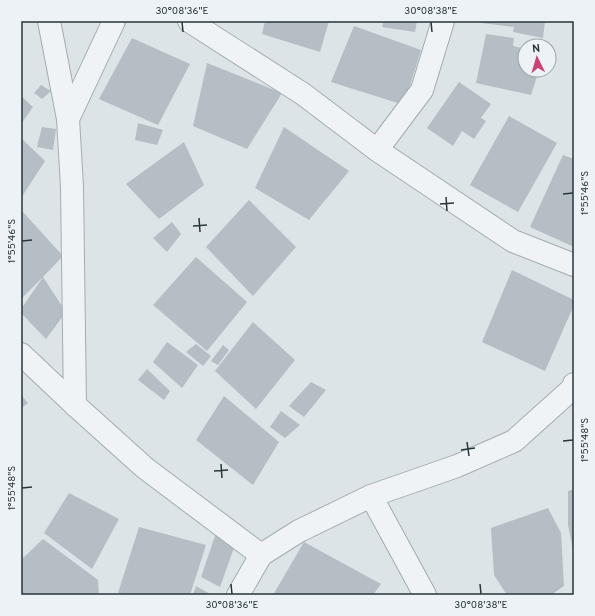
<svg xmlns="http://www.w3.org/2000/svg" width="595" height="616" font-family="Overpass,sans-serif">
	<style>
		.building { fill: #b4bec4 }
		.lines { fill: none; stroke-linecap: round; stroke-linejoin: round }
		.minor-casing { stroke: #a3acb1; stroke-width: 24 }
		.minor { stroke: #f0f3f5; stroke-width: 22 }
		.ticks { fill: none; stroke: #27353d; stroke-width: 1.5 }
		.neatline { fill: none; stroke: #27353d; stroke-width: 1.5 }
		.ticks-label { font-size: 10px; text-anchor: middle; fill: #27353d }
	</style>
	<rect width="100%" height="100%" fill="#dde4e7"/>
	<!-- building -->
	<g class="building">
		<polygon points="265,21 329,21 320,52 262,34"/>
		<polygon points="384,21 417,21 415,32 382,27"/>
		<polygon points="482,21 545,21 543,38 513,32 514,27 481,23"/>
		<polygon points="354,26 421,50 404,105 331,82"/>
		<polygon points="486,34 514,38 513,46 525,49 525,70 539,70 531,95 476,83"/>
		<polygon points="132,38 190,64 158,125 99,99"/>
		<polygon points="207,63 282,93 247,149 193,126"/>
		<polygon points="459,82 491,104 481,118 486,121 474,139 462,131 453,146 427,128"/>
		<polygon points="41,85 51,91 42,99 34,93"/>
		<polygon points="21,96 33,107 21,124"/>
		<polygon points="509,116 557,143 518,212 470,185"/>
		<polygon points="138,123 163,130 157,145 135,140"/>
		<polygon points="42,127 56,129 53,150 37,147"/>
		<polygon points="284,127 349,171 309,220 255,188"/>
		<polygon points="21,138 45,161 21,198"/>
		<polygon points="184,142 204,185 159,219 126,184"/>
		<polygon points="563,155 574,159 574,247 530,227"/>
		<polygon points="249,200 296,247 253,296 206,247"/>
		<polygon points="22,211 63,256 43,277 66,312 46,339 21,313 21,309 43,277 21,299"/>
		<polygon points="172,222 181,234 167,252 153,238"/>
		<polygon points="196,257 247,302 207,351 153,305"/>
		<polygon points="512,270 574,300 574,305 545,371 482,342"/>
		<polygon points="253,322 295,360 256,409 215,371"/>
		<polygon points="167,342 198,365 182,388 153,362"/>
		<polygon points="196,344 211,356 203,366 186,352"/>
		<polygon points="223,345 229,350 218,365 211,361"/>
		<polygon points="147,369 170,391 164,400 138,380"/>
		<polygon points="311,382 326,390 304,417 289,406"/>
		<polygon points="21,395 28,403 21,408"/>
		<polygon points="224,396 279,442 253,485 196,440"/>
		<polygon points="281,411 300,425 285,438 270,427"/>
		<polygon points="574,489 574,549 573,549 568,525 568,491"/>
		<polygon points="69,493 119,519 92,569 44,533"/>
		<polygon points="548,508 561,533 564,586 551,595 507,595 494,575 491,528"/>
		<polygon points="139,527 206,545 190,595 128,595 118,593"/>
		<polygon points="216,533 235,545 220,587 201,577"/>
		<polygon points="43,539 98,580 99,595 21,595 21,557 23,558"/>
		<polygon points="304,542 381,584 373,595 273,595"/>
		<polygon points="196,586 212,595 193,595"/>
	</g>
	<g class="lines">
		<defs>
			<g id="minor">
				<polyline points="49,21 68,119 72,187 75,405"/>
				<polyline points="189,21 303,94 377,150 513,241 574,265"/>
				<polyline points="68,119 114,21"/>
				<polyline points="377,150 422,90 443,21"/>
				<polyline points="21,354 75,405 145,468 261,555"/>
				<polyline points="371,496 425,595"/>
				<polyline points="238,595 261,555 299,531 371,496 457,466 514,441 573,388 574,384"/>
			</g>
		</defs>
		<!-- minor casing -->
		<use href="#minor" class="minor-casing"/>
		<!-- minor -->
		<use href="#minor" class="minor"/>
	</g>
	<!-- ticks -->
	<path class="ticks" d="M 182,22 L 183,32M 431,22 L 432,32M 563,194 L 573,193M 446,197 L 447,211M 440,204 L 454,203M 199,218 L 200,232M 193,226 L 207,225M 22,241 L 32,240M 563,441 L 573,440M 467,442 L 469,456M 461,450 L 475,448M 221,464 L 222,478M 214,471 L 228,470M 22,488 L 32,487M 231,584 L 232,594M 480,584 L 481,594"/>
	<!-- border -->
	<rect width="595" height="616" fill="none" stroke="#ecf2f5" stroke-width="44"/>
	<!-- north arrow -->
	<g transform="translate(537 58) rotate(355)"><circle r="19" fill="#ecf2f5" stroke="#9da6ab"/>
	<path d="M0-3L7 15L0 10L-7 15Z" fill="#cd417b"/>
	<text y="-6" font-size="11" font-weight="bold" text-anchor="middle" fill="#27353d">N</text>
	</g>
	<rect x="22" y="22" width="551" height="572" class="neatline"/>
	<g class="ticks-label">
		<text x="182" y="14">30°08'36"E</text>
		<text x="431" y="14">30°08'38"E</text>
		<text transform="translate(584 193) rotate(-90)" y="4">1°55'46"S</text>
		<text transform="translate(11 241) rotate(-90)" y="4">1°55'46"S</text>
		<text transform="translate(584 440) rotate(-90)" y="4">1°55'48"S</text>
		<text transform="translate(11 488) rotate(-90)" y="4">1°55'48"S</text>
		<text x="232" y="608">30°08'36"E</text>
		<text x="481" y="608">30°08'38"E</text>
	</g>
</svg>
